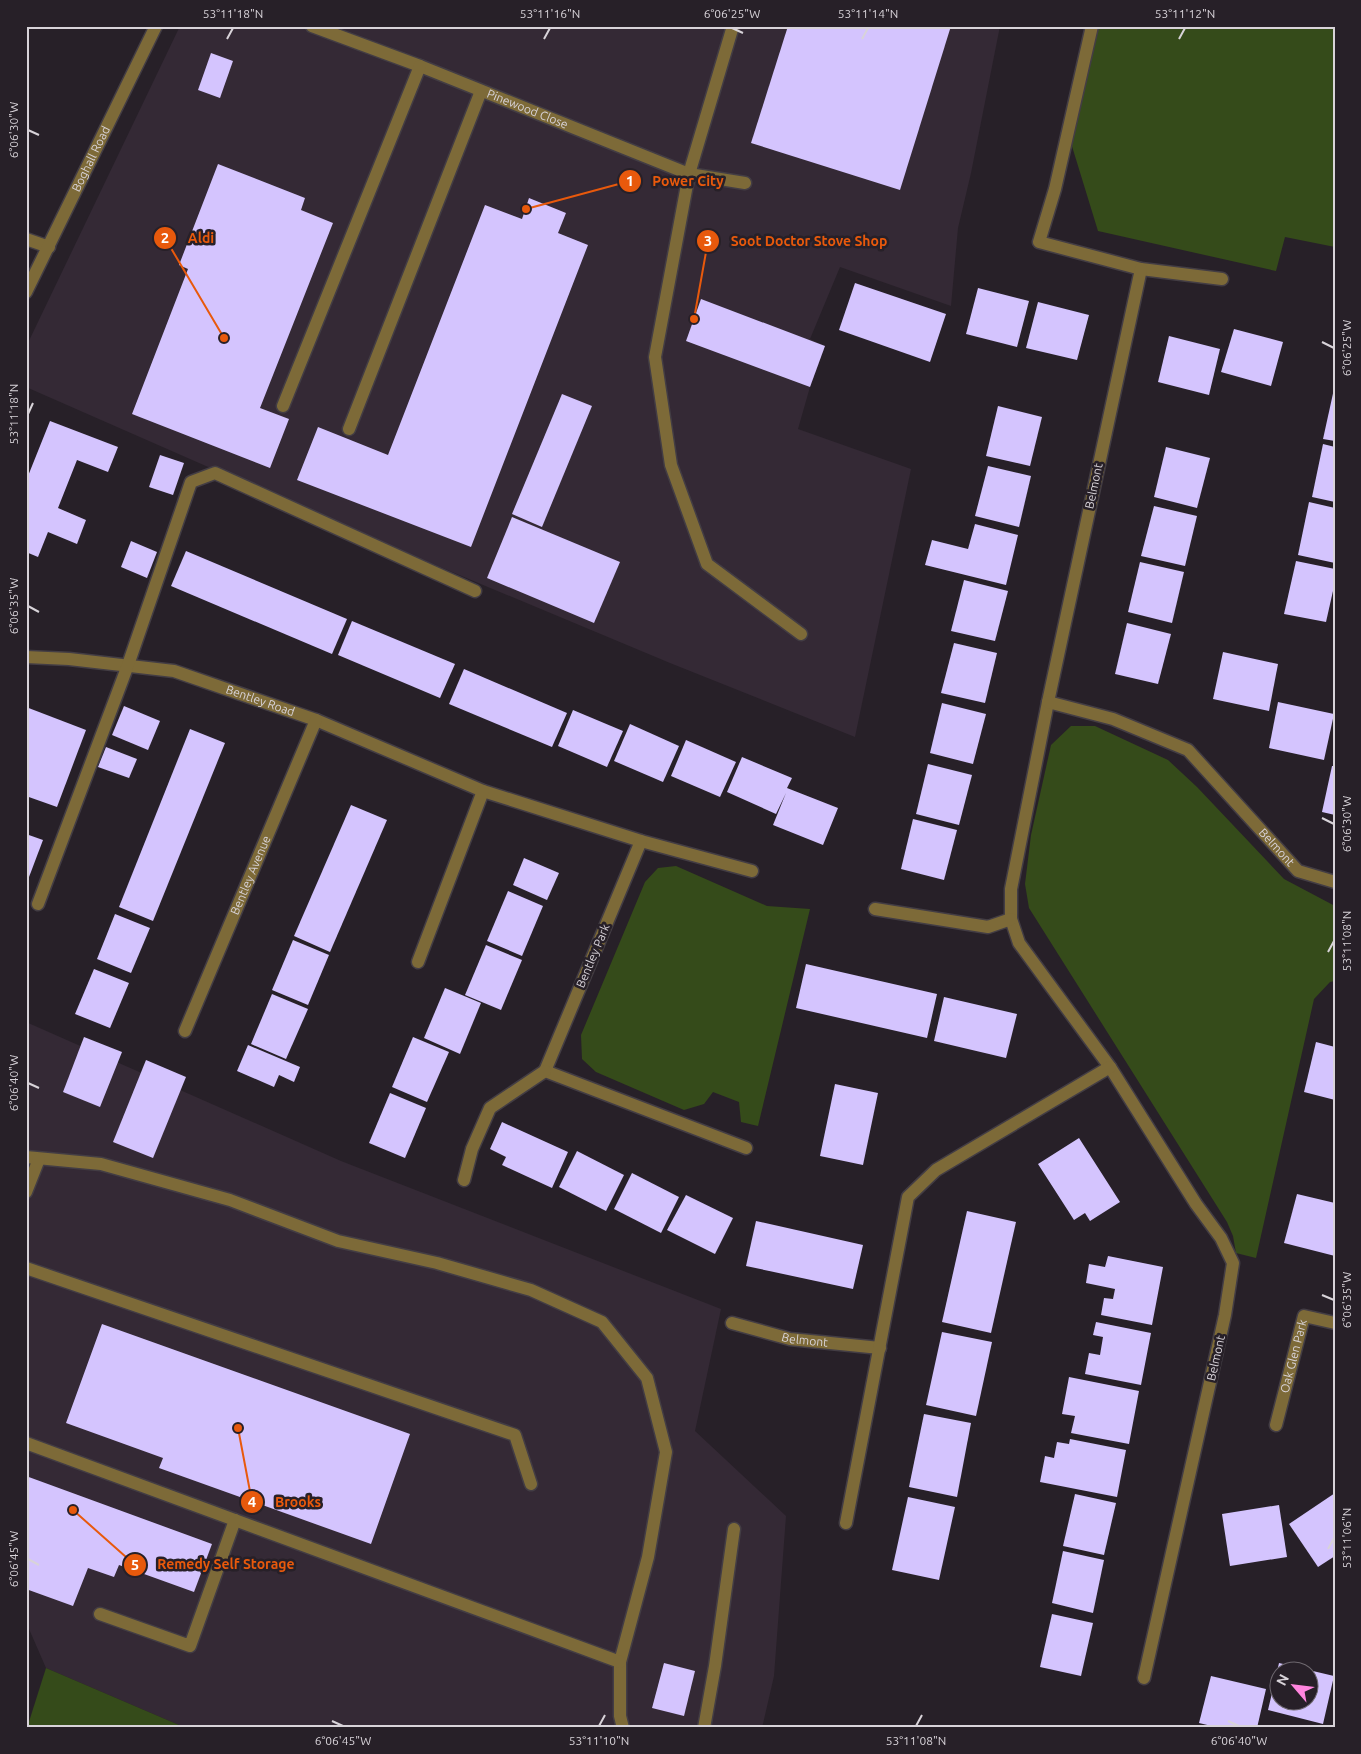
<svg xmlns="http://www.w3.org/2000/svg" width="1361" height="1754" font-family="Ubuntu,sans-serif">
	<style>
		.built { fill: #342935 }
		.green { fill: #354b1a }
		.building { fill: #d4c4fe; fill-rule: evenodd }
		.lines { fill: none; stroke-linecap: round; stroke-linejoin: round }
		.minor-casing { stroke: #433d44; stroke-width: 15 }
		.minor { stroke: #7d6a38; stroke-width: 12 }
		.ticks { fill: none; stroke: #d8d3d9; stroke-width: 2 }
		.labels { text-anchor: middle; stroke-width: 5; stroke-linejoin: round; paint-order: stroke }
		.street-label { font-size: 12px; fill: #d8d3d9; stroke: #272028 }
		.leader { fill: none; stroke: #e8590c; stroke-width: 2 }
		.callout-dot { fill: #e8590c; stroke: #272028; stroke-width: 2 }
		.mark-label { font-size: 15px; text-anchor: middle; font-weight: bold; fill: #fff }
		.callout-label { font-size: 14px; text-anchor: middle; font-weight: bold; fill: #e8590c; stroke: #272028; stroke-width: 5; stroke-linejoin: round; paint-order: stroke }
		.neatline { fill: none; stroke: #d8d3d9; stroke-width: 2 }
		.ticks-label { font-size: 12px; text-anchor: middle; fill: #d8d3d9 }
	</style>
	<rect width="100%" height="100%" fill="#272028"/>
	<!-- built -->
	<g class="built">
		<polygon points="180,26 1000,26 971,173 958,228 951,306 840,267 810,339 825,346 810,387 798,429 911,469 855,737 670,663 361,534 26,387 26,347"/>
		<polygon points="26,1022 341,1161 721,1309 695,1431 786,1516 774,1676 762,1728 186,1728 46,1668 26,1622"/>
	</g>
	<!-- green -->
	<g class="green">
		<polygon points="1099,26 1335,26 1335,247 1285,237 1276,271 1098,231 1071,143"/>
		<polygon points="1071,726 1095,726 1168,760 1197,787 1284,879 1335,906 1335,981 1330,982 1314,999 1256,1258 1236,1253 1233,1236 1227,1222 1029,908 1025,884 1031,835 1051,745"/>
		<polygon points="676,866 767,906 810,909 758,1126 741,1122 739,1102 713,1092 704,1104 684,1110 596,1072 582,1059 581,1035 645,882 658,868"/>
		<polygon points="46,1668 186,1728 27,1728"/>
	</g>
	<!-- building -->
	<g class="building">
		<polygon points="788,26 951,26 900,190 751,143"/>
		<polygon points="211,53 233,61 220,98 198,90"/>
		<polygon points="218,164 305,198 301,210 333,223 260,408 289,419 270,468 132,414 188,269 179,265"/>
		<polygon points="529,198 566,213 558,233 588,245 471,547 297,480 318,427 388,455 485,205 522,219"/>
		<polygon points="855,283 946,314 930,362 839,330"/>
		<polygon points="978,288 1029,301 1017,347 966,334"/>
		<polygon points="701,299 825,346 810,387 686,341"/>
		<polygon points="1038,302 1089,315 1077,360 1026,348"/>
		<polygon points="1234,329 1283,342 1271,386 1221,372"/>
		<polygon points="1169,336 1220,349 1209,395 1158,382"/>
		<polygon points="1334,389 1335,389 1335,441 1323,439"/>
		<polygon points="562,394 592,406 542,527 512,514"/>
		<polygon points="998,406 1042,417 1030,466 986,456"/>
		<polygon points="50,421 118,447 108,472 77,460 58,508 86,520 77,544 48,532 38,557 26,552 26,481"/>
		<polygon points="1323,444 1335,447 1335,502 1312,497"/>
		<polygon points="1166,447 1210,458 1197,508 1154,497"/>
		<polygon points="160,455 184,463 173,495 149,487"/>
		<polygon points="988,466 1031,476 1019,527 975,516"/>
		<polygon points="1309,502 1335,508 1335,563 1298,555"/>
		<polygon points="1154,506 1197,516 1185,566 1141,556"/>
		<polygon points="512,517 620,562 594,623 487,578"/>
		<polygon points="975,524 1018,535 1006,585 925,565 932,540 968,549"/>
		<polygon points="131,541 157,552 147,578 121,567"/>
		<polygon points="186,551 347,619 332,654 171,586"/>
		<polygon points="1296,561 1335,569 1335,582 1326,622 1284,614"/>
		<polygon points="1140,562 1184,572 1172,623 1128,612"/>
		<polygon points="964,580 1008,591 995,641 951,631"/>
		<polygon points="352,621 455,664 440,698 338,655"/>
		<polygon points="1127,623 1171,634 1158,684 1115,674"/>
		<polygon points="954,643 997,653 985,703 941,693"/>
		<polygon points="1223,652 1278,664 1269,711 1213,699"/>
		<polygon points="464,669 567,713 552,747 449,704"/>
		<polygon points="1278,702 1334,714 1324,760 1269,748"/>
		<polygon points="942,703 986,714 973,764 930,753"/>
		<polygon points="124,706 160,721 148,750 112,735"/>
		<polygon points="26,707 86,730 57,807 26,796"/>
		<polygon points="573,710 623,731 607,767 558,746"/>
		<polygon points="630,724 679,746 663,782 614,761"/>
		<polygon points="190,729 225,743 153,921 119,907"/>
		<polygon points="686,740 736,762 720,797 671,776"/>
		<polygon points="106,747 137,759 129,778 98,767"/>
		<polygon points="742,757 792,778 787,788 838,808 823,845 773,825 786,793 776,814 727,792"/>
		<polygon points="928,764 972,775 959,825 916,814"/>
		<polygon points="1332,766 1335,766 1335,815 1322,812"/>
		<polygon points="351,805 387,820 330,952 294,936"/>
		<polygon points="913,819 957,830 944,880 901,869"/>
		<polygon points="26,834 43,840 26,885"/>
		<polygon points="524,858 559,873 547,900 513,885"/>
		<polygon points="508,891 543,906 522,956 487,941"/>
		<polygon points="115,914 150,928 131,973 97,959"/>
		<polygon points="293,940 329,955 308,1005 272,990"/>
		<polygon points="486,945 522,960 501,1010 465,995"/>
		<polygon points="806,964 937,994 927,1038 796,1008"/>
		<polygon points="94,969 129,983 110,1028 75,1014"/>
		<polygon points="445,988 481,1003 460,1054 424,1038"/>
		<polygon points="272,994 308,1009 286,1059 251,1044"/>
		<polygon points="944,997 1017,1014 1006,1058 934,1041"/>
		<polygon points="84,1037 122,1052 100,1107 63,1092"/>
		<polygon points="413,1037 449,1052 427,1102 392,1087"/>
		<polygon points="1316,1042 1335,1047 1335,1100 1304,1092"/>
		<polygon points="248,1045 300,1067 294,1082 279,1075 274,1087 237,1071"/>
		<polygon points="146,1060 186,1077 153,1158 113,1142"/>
		<polygon points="835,1084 878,1093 863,1165 820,1156"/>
		<polygon points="390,1093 426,1108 405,1158 369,1143"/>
		<polygon points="502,1122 568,1152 552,1188 502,1165 506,1157 490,1149"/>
		<polygon points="1079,1138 1120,1202 1090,1221 1085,1213 1074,1220 1038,1164"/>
		<polygon points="577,1151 624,1175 606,1211 559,1187"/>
		<polygon points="632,1173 679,1197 661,1233 614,1209"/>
		<polygon points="1297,1194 1335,1203 1335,1256 1284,1243"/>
		<polygon points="686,1195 733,1218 715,1254 667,1230"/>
		<polygon points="967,1211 1016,1222 991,1333 942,1322"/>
		<polygon points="756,1221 863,1245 853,1289 746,1266"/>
		<polygon points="1108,1256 1163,1267 1152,1325 1101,1315 1104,1298 1113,1299 1115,1289 1086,1283 1089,1264 1105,1267"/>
		<polygon points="1096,1322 1151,1333 1141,1385 1085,1374 1089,1353 1100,1355 1103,1337 1093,1335"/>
		<polygon points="102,1324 410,1434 371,1544 159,1468 163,1458 66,1423"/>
		<polygon points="942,1332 992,1342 976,1416 926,1405"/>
		<polygon points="1069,1377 1139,1391 1129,1444 1071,1433 1075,1416 1062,1414"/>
		<polygon points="924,1414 971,1423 957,1497 909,1487"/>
		<polygon points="1070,1439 1126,1450 1117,1497 1040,1482 1045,1456 1054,1458 1057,1442 1069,1444"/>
		<polygon points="26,1476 212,1544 194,1592 119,1565 114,1577 88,1568 73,1606 26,1589"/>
		<polygon points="1335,1493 1335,1556 1318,1567 1289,1524"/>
		<polygon points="1075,1494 1116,1503 1104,1555 1063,1546"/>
		<polygon points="908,1497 955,1507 939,1580 892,1570"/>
		<polygon points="1279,1505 1287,1557 1230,1566 1222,1514"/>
		<polygon points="1063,1551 1104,1560 1093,1613 1052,1603"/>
		<polygon points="1052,1614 1093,1623 1081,1676 1040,1667"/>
		<polygon points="664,1663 695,1671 684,1716 652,1708"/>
		<path d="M 1279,1663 L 1334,1676 L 1323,1724 L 1268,1710 ZM 1278,1672 L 1308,1672 L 1308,1702 L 1278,1702 Z"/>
		<polygon points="1211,1676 1266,1689 1257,1728 1220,1728 1199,1723"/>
	</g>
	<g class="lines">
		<defs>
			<g id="minor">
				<path id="s1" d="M 312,26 L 420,66 L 689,174 L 745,183"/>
				<polyline points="733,26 689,174 655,357 671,465 707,564 801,634"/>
				<polyline points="1092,26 1055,189 1039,242 1141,269 1222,279"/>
				<polyline points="26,239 49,247"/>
				<polyline points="1141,269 1048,702 1011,889 1011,919 1019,943 1110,1067 1196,1204 1221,1238 1233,1263 1225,1315 1144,1678"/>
				<path id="s2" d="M 26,292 L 156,26"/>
				<polyline points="283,406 420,66"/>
				<polyline points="349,429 481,91"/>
				<path id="s3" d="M 26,657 L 69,659 L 174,671 L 316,720 L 483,791 L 641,841 L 752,871"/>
				<path id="s4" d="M 1048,702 L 1113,719 L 1188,750 L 1298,871 L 1335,882"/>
				<polyline points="641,841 545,1071 746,1148"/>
				<polyline points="38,904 128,665 191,482 215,473 475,591"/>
				<polyline points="875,909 988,927 1011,919"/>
				<polyline points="418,962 483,791"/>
				<path id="s5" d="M 185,1031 L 316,720"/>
				<polyline points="26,1157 101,1164 230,1200 338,1241 437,1263 531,1290 602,1322 647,1378 666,1452 648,1557 620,1662 620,1716 623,1728"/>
				<polyline points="464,1180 472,1149 490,1108 545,1071"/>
				<polyline points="26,1192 39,1159"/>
				<polyline points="26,1268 515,1435 531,1484"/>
				<path id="s6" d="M 732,1323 L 790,1339 L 880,1348"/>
				<path id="s7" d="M 1276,1425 L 1304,1316 L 1335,1323"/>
				<polyline points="26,1443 620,1662"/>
				<polyline points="846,1523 908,1197 936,1170 1110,1067"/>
				<polyline points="100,1614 190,1646 235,1520"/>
				<polyline points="704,1728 715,1666 734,1529"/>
			</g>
		</defs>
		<!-- minor casing -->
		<use href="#minor" class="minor-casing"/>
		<!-- minor -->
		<use href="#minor" class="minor"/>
	</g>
	<!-- ticks -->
	<path class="ticks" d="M 732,28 L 743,33M 227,39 L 233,28M 544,39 L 550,28M 862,39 L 868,28M 1179,39 L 1185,28M 28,130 L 39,135M 1322,342 L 1334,348M 28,414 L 33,403M 28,606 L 39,612M 1322,818 L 1334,824M 1328,952 L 1334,941M 28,1083 L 39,1088M 1322,1295 L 1334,1300M 1328,1549 L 1334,1538M 28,1559 L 39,1565M 332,1721 L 343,1726M 1228,1721 L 1239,1726M 599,1726 L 605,1715M 916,1726 L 922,1715"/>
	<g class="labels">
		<!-- street labels -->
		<g class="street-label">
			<text dy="4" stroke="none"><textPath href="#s1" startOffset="231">Pinewood Close</textPath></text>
			<text dy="4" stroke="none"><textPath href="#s2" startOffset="148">Boghall Road</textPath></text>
			<text transform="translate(1094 486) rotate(-78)" y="4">Belmont</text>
			<text dy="4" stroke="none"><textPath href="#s3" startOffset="240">Bentley Road</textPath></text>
			<text dy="4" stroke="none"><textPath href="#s4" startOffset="280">Belmont</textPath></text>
			<text dy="4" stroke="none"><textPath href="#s5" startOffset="169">Bentley Avenue</textPath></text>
			<text transform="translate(593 956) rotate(-67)" y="4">Bentley Park</text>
			<text dy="4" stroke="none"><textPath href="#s6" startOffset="75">Belmont</textPath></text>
			<text dy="4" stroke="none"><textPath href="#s7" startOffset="71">Oak Glen Park</textPath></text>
			<text transform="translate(1216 1358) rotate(-77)" y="4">Belmont</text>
		</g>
	</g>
	<!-- callouts -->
	<path class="leader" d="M526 209L630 181M224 338L165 238M694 319L708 241M238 1428L252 1502M73 1510L135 1565"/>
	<g class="callout-dot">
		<circle cx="526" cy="209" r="5"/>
		<circle cx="224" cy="338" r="5"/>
		<circle cx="694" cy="319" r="5"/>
		<circle cx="238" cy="1428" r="5"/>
		<circle cx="73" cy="1510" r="5"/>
		<circle cx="630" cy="181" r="12"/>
		<circle cx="165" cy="238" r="12"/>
		<circle cx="708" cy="241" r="12"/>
		<circle cx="252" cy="1502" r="12"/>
		<circle cx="135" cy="1565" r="12"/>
	</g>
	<g class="mark-label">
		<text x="630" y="186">1</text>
		<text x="165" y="243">2</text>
		<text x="708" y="246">3</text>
		<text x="252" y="1507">4</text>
		<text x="135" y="1570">5</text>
	</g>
	<g class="callout-label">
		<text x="688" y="186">Power City</text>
		<text x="201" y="243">Aldi</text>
		<text x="809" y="246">Soot Doctor Stove Shop</text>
		<text x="298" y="1507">Brooks</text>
		<text x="226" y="1569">Remedy Self Storage</text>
	</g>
	<!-- border -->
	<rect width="1361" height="1754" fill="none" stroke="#272028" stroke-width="55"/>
	<!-- north arrow -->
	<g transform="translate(1294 1686) rotate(298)"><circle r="24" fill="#272028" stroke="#6e686f"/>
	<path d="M0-4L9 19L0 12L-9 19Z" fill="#ff85de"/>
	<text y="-8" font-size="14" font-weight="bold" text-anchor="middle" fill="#d8d3d9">N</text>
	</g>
	<rect x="28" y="28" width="1306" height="1698" class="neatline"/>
	<g class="ticks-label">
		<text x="233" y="18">53°11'18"N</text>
		<text x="550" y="18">53°11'16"N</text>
		<text x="732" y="18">6°06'25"W</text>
		<text x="868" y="18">53°11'14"N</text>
		<text x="1185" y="18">53°11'12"N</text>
		<text transform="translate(14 130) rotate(-90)" y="4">6°06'30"W</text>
		<text transform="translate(1347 348) rotate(-90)" y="4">6°06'25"W</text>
		<text transform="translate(14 414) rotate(-90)" y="4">53°11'18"N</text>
		<text transform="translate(14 606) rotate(-90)" y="4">6°06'35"W</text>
		<text transform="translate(1347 824) rotate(-90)" y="4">6°06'30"W</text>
		<text transform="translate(1347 941) rotate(-90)" y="4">53°11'08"N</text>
		<text transform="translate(14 1083) rotate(-90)" y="4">6°06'40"W</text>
		<text transform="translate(1347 1300) rotate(-90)" y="4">6°06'35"W</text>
		<text transform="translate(1347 1538) rotate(-90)" y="4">53°11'06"N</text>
		<text transform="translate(14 1559) rotate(-90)" y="4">6°06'45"W</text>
		<text x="343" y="1745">6°06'45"W</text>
		<text x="599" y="1745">53°11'10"N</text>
		<text x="916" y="1745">53°11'08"N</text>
		<text x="1239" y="1745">6°06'40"W</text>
	</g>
</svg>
